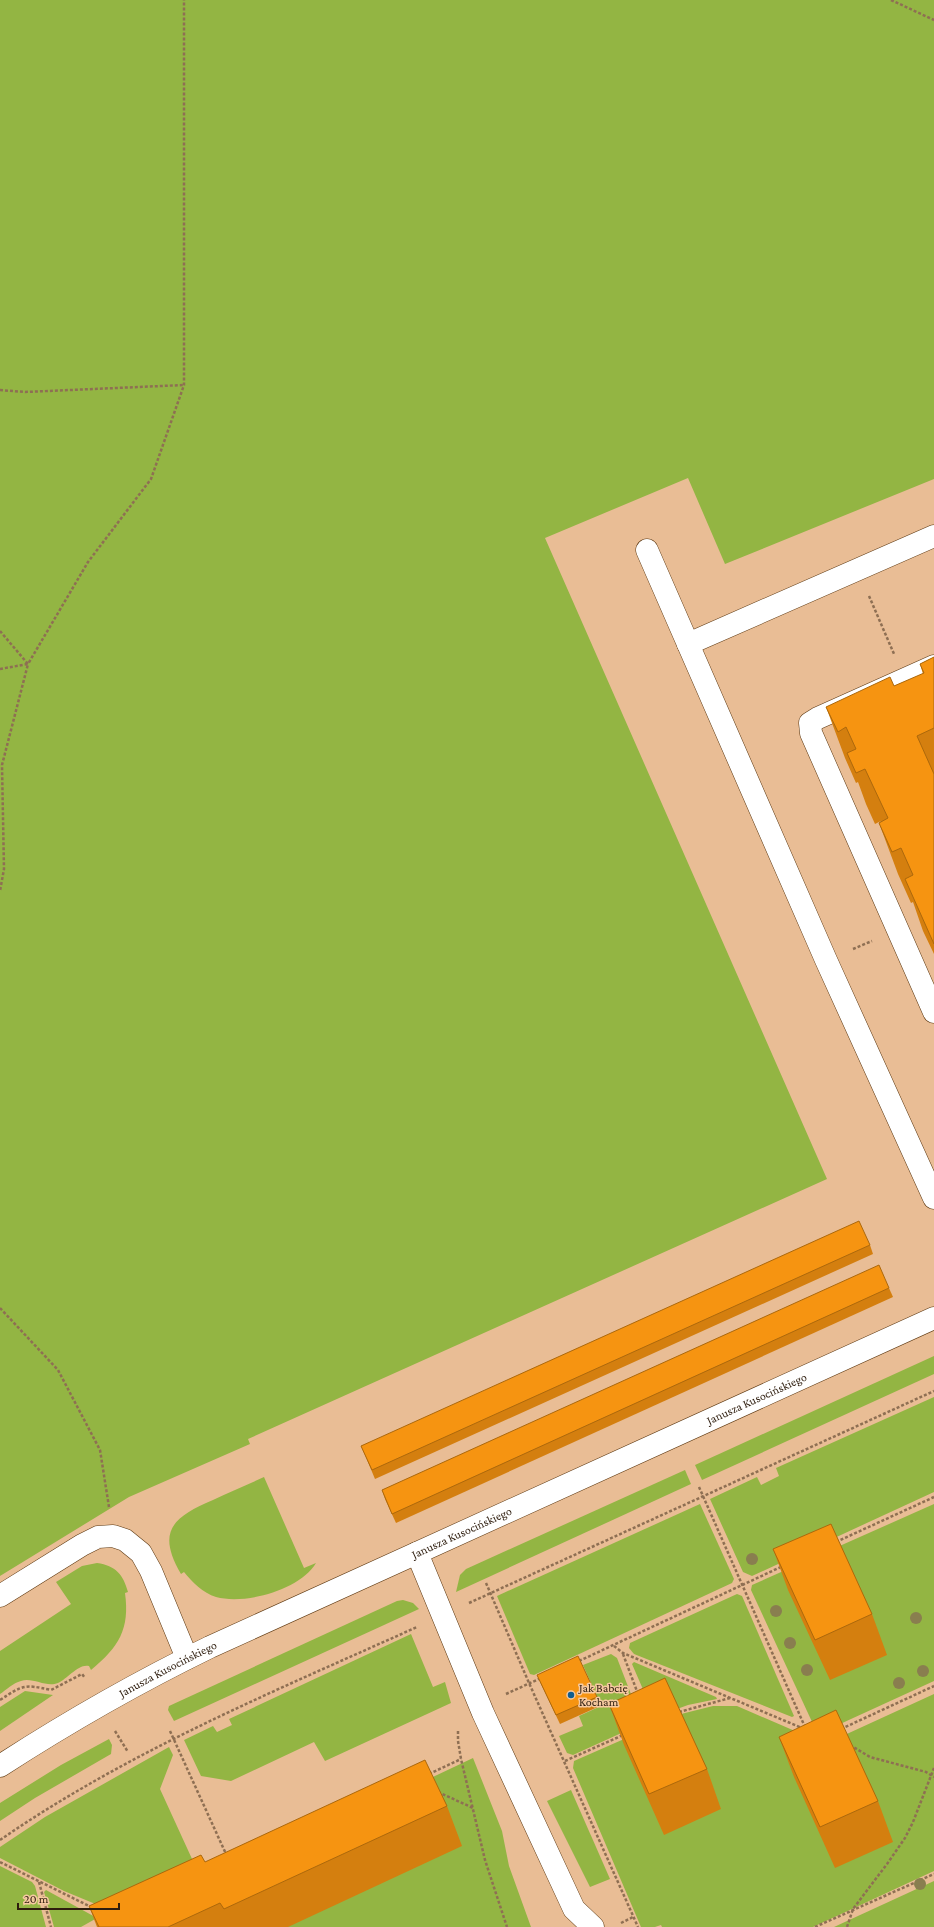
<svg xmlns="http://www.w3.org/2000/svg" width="934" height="1927" font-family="'Crimson Pro',serif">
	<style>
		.green { fill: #93b543 }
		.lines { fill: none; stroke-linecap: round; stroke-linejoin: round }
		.minor-casing { stroke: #5d3811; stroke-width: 23 }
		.path { stroke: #8e6f53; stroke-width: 2.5; stroke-dasharray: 3 2; stroke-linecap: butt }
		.minor { stroke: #fff; stroke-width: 22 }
		.tree { fill: #897e4f }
		.wall { fill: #d47f0f }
		.building { fill: #f69411; stroke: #ac680c }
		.poi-dot { fill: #0e5d90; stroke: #f6caa1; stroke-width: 1.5 }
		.labels { text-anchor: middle; stroke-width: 3; stroke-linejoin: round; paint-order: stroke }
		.street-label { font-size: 12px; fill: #2e1d0e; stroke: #f6caa1 }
		.poi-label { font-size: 12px; fill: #2e1d0e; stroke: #f6caa1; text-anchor: start }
	</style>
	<rect width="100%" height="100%" fill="#e9bd95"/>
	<!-- green -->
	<g class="green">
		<polygon points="0,0 934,0 934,479 725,564 688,478 545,538 827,1179 248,1439 250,1444 129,1497 0,1576"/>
		<polygon points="934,1356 934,1374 702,1480 695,1465"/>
		<polygon points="934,1397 934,1492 752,1576 743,1572 710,1499 757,1477 761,1485 779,1476 776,1468"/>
		<polygon points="685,1470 691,1484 456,1592 460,1575 466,1569"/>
		<path d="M 264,1477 L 304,1568 L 316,1563 C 300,1590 245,1605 216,1597 C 203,1593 192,1582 184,1572 L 181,1574 C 156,1531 173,1517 213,1500 C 230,1492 247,1485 264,1477 Z"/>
		<polygon points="700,1504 734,1579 732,1583 534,1675 530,1674 497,1596"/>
		<polygon points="934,1504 934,1681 827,1730 813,1724 751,1590 752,1585"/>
		<path d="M 97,1563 C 116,1566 123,1574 128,1592 L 125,1593 C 130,1629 119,1647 91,1670 L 89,1666 C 79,1663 67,1679 58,1683 C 46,1688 33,1677 21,1681 C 13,1683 6,1690 0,1694 L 0,1651 L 71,1604 L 56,1582 L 82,1566 Z"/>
		<polygon points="737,1594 742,1596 794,1716 792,1717 634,1654 629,1648 630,1643"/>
		<polygon points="403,1600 413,1603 419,1609 174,1721 168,1710 169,1706 397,1601"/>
		<polygon points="411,1634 433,1687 445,1682 451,1703 325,1761 314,1742 231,1781 201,1776 184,1740 213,1726 217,1732 232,1725 229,1719"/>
		<polygon points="611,1654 617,1658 641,1720 639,1725 573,1755 567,1753 559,1736 583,1726 579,1716 601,1706 583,1665"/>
		<polygon points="634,1662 716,1697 717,1699 688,1705 655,1717 632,1664"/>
		<polygon points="25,1691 53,1695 0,1731 0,1707"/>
		<polygon points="934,1694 934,1871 813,1927 662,1927 661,1925 655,1927 641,1927 573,1768 574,1761 681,1714 713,1706 737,1706 825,1744"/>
		<polygon points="109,1739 112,1745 111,1754 35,1798 0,1821 0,1803 61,1765"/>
		<polygon points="169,1747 173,1755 160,1789 198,1872 105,1908 64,1891 0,1858 0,1847 45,1817"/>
		<polygon points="473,1758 502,1831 509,1866 531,1927 105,1927 266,1856"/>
		<polygon points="571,1790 610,1879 590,1887 547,1801"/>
		<polygon points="0,1866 32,1882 35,1886 46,1927 0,1927"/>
		<polygon points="934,1881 934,1927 834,1927"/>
		<polygon points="46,1890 97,1918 81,1927 54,1927 44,1892"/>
	</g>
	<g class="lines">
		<defs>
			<g id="minor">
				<polyline points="647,550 826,960 934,1198"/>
				<polyline points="688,644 934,536"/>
				<polyline points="934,666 818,718 810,723 811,733 934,1012"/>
				<polyline points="417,1553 483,1713 574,1909 593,1927"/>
				<polyline points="0,1596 82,1545 98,1537 113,1536 125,1540 141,1553 151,1571 187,1658"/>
				<path id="s1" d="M 0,1766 C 68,1722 138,1682 210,1647 L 934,1318"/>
			</g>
		</defs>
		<!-- minor casing -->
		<use href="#minor" class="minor-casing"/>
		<!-- path -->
		<g class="path">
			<polyline points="891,0 934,20"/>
			<polyline points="0,390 25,392 184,385"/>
			<polyline points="869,596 894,654"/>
			<polyline points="0,631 28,664 88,562 151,479 184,385 184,0"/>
			<polyline points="0,669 28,664 2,765 4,869 0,891"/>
			<polyline points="853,949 872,941"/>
			<polyline points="0,1308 58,1370 100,1450 109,1507"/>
			<polyline points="699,1487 805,1727"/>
			<polyline points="836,1542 934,1497"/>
			<polyline points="486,1583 529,1683 638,1927"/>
			<polyline points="469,1603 934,1391"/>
			<polyline points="614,1646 623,1653 802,1728"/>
			<polyline points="623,1654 638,1694"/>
			<polyline points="579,1661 783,1566"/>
			<polyline points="506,1694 541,1678"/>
			<path d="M 0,1700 C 23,1685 24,1684 51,1690 L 82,1674 L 85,1678"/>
			<polyline points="679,1712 730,1698"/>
			<polyline points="841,1729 934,1686"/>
			<polyline points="115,1731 128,1752"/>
			<polyline points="170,1731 226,1854"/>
			<polyline points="458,1731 458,1741 461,1759 485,1860 507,1927"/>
			<polyline points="850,1745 870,1757 926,1772 934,1777"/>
			<polyline points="565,1761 623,1735"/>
			<polyline points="429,1774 461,1759"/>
			<polyline points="438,1792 473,1808"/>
			<path d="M 0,1840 C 129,1751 275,1691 417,1627"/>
			<polyline points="0,1862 91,1907"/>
			<polyline points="39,1882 51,1927"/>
			<polyline points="621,1923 633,1917"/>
			<polyline points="815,1927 934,1874"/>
			<polyline points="847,1927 853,1909 887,1864 905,1838 913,1822 934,1768"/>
		</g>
		<!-- minor -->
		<use href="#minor" class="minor"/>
	</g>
	<!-- trees -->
	<g class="tree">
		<circle cx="752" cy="1559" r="6"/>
		<circle cx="776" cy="1611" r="6"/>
		<circle cx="916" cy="1618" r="6"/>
		<circle cx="790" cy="1643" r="6"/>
		<circle cx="807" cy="1670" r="6"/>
		<circle cx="923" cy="1671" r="6"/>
		<circle cx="899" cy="1683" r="6"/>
		<circle cx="920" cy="1884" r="6"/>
	</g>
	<!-- wall -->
	<g class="wall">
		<polygon points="934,657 934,954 923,931 913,902 911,903 898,874 879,823 881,821 875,824 866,804 858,782 856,783 845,758 826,707 894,686 923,674 920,664"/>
		<polygon points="870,1245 873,1254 375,1479 365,1455 361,1446"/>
		<polygon points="889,1288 893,1297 396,1523 385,1499 382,1490"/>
		<polygon points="773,1549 872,1614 887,1655 830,1680 788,1590"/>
		<polygon points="537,1675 597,1697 600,1706 560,1724 541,1684"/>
		<polygon points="609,1704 707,1769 721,1809 664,1835 624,1745"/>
		<polygon points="779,1737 878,1801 893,1842 835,1868 794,1777"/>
		<polygon points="447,1806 462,1846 288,1927 97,1927 89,1906"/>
	</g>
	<!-- building -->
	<g class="building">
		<polygon points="934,657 934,728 917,736 934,774 934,944 905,879 913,875 901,848 892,852 879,823 888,818 865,769 856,773 847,753 856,749 846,727 838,732 826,707 890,677 894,686 924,673 920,664"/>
		<polygon points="859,1221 870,1245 372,1470 361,1446"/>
		<polygon points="879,1265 889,1288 392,1514 382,1490"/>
		<polygon points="831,1524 872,1614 815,1640 773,1549"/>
		<polygon points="578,1656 597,1697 556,1715 537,1675"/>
		<polygon points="665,1678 707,1769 649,1794 609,1704"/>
		<polygon points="836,1710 878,1801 820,1827 779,1737"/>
		<polygon points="425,1760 447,1806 224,1909 220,1903 168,1927 99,1927 89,1906 201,1855 205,1862"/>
	</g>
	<!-- markers -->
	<circle class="poi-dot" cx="571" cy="1695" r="4"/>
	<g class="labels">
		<!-- street labels -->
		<g class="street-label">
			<text dy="4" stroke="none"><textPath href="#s1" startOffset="842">Janusza Kusocińskiego</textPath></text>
			<text dy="4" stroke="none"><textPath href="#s1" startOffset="518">Janusza Kusocińskiego</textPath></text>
			<text dy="4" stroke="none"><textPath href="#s1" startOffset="194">Janusza Kusocińskiego</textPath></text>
		</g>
		<!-- poi labels -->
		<g class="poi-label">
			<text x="579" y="1692">Jak Babcię<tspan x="579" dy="14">Kocham</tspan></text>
		</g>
	</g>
	<!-- scale -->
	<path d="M18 1903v6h101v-6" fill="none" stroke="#2e1d0e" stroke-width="2"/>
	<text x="24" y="1903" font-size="12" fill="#2e1d0e" stroke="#f6caa1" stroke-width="3" paint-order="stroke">20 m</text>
</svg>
